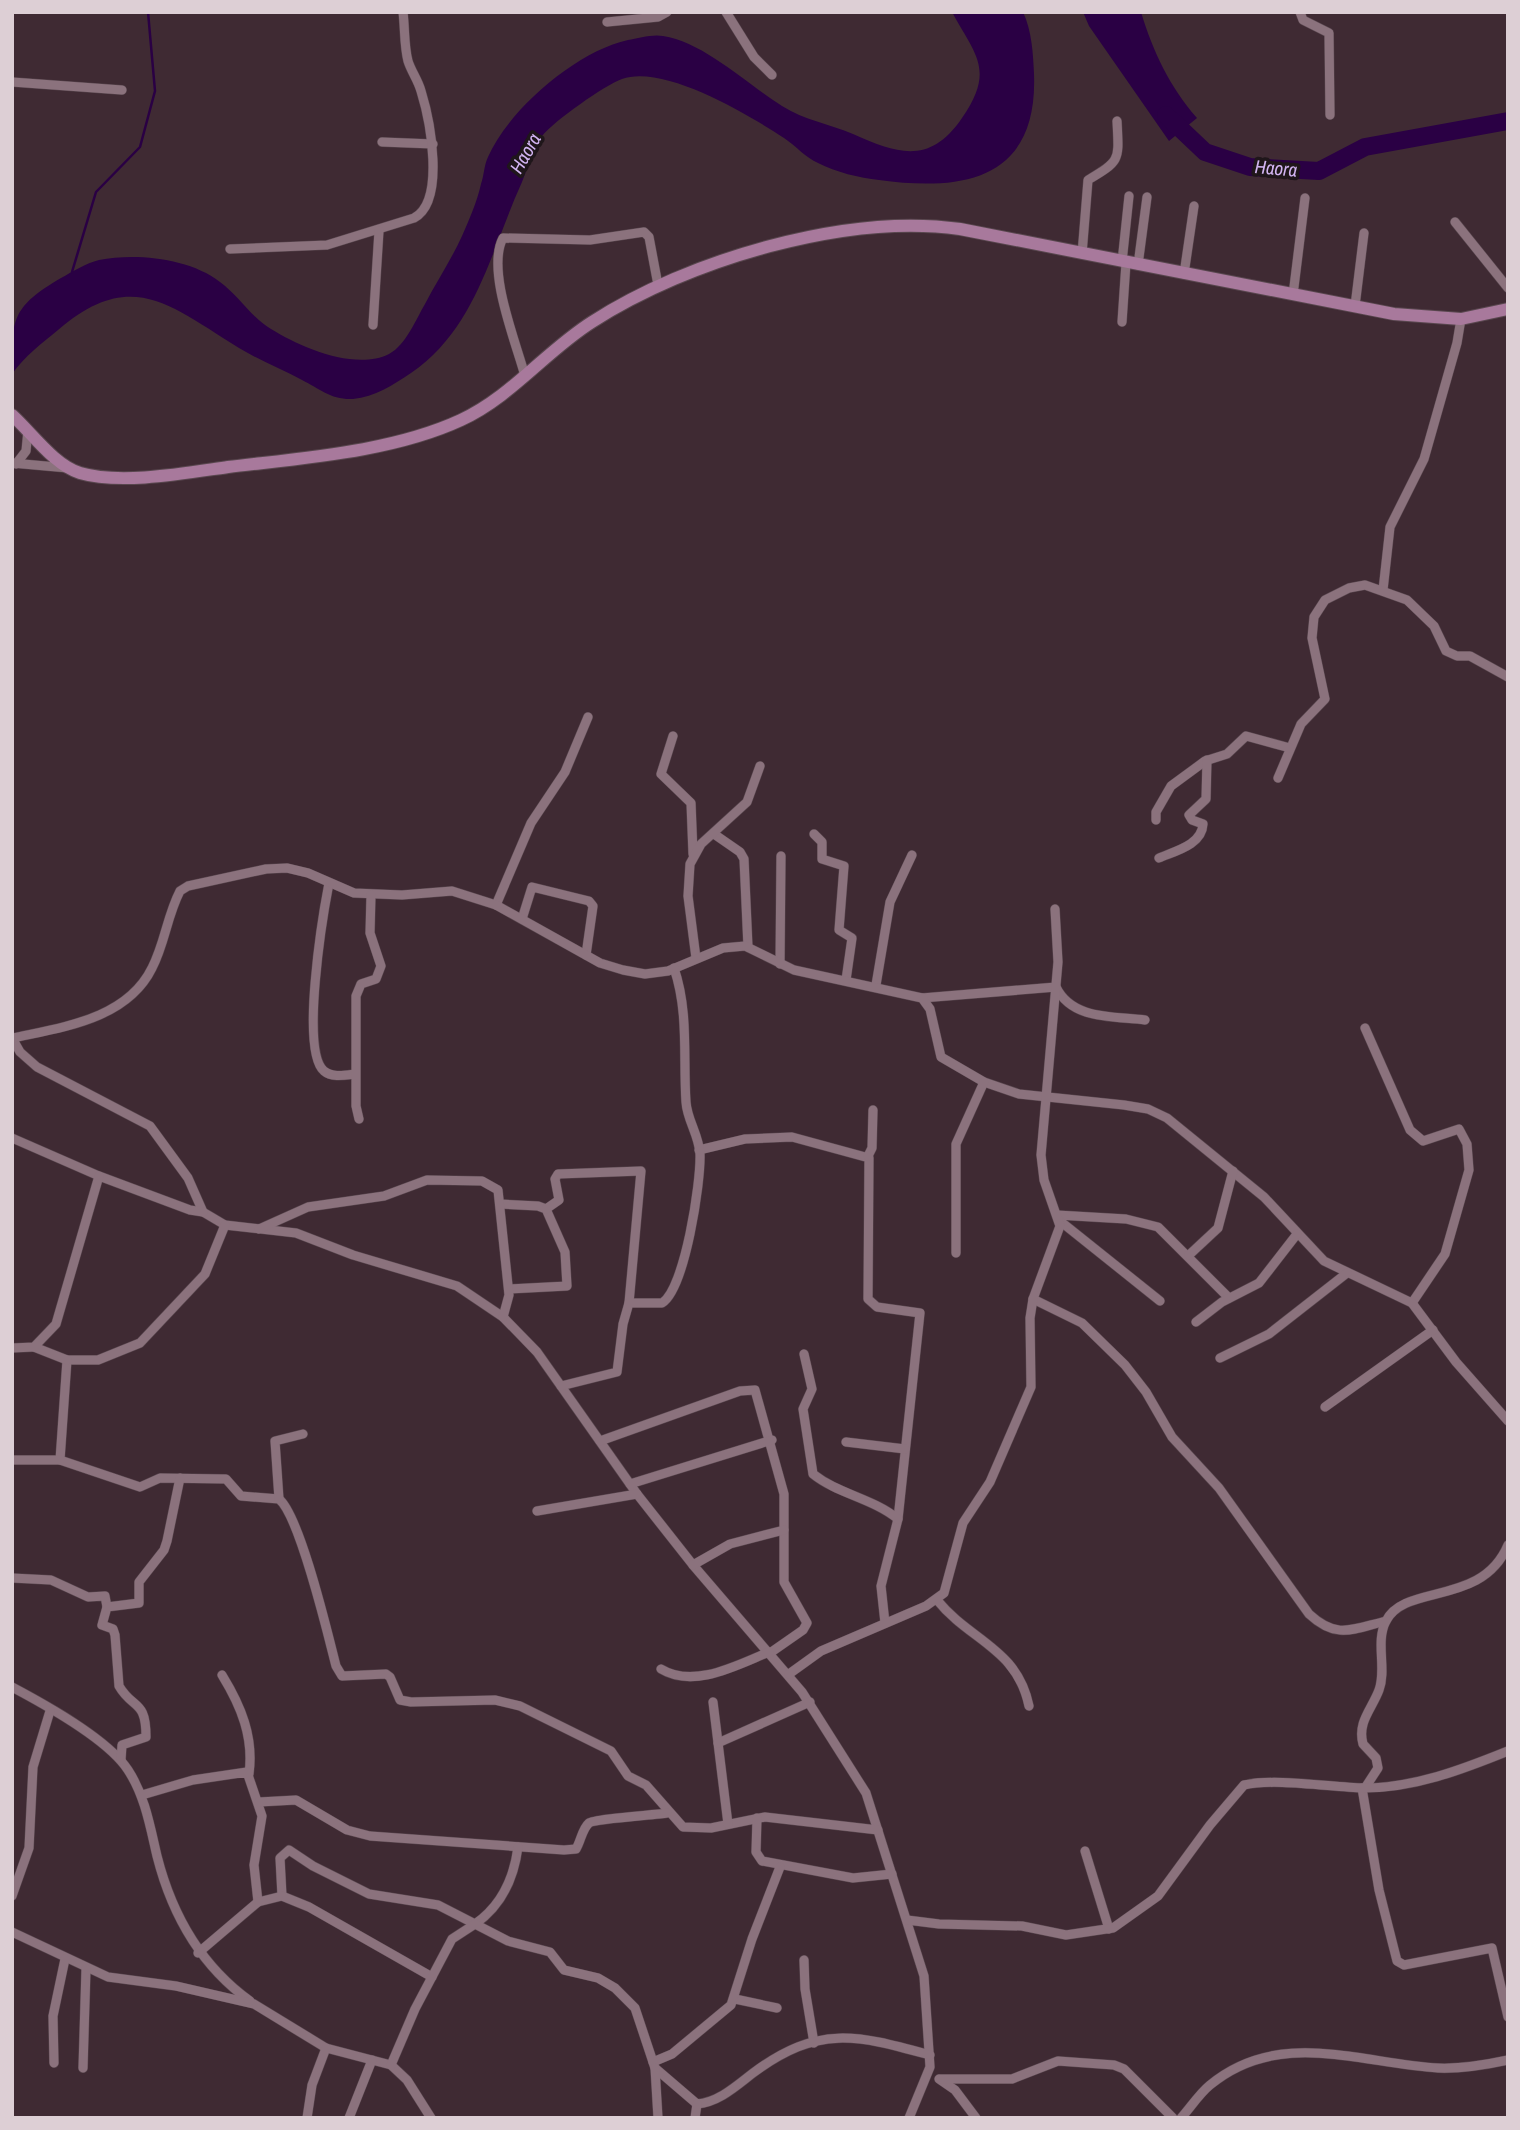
<svg xmlns="http://www.w3.org/2000/svg" width="1520" height="2130" font-family="'Archivo Narrow',sans-serif">
	<style>
		.water { fill: #2a0044 }
		.lines { fill: none; stroke-linecap: round; stroke-linejoin: round }
		.stream { stroke: #2a0044; stroke-width: 2.5 }
		.river { stroke: #2a0044; stroke-width: 18 }
		.street-casing { stroke: #59474f; stroke-width: 10 }
		.secondary-casing { stroke: #59474f; stroke-width: 14 }
		.street { stroke: #8b727d; stroke-width: 9 }
		.secondary { stroke: #a8799c; stroke-width: 12 }
		.labels { text-anchor: middle; stroke-width: 7; stroke-linejoin: round; paint-order: stroke }
		.water-label { font-size: 19px; font-style: italic; fill: #d2b4f1; stroke: #1f161a }
	</style>
	<rect width="100%" height="100%" fill="#3f2a33"/>
	<!-- water -->
	<g class="water">
		<path d="M 952,12 L 1023,12 C 1032,31 1033,54 1034,74 C 1038,178 966,192 879,180 C 859,178 836,172 818,163 C 806,158 796,146 784,138 C 749,115 664,64 622,79 C 605,85 554,121 542,136 C 533,149 528,167 522,182 C 491,250 476,329 411,373 C 393,385 375,397 353,399 C 331,400 320,389 302,380 C 281,369 259,360 239,348 C 170,305 131,267 58,330 C 41,344 25,356 12,374 C 12,320 10,308 61,278 C 72,272 86,263 99,260 C 136,253 189,258 220,282 C 238,295 251,317 271,329 C 300,347 355,371 389,354 C 406,345 416,319 425,304 C 437,281 451,260 462,236 C 469,220 477,202 481,184 C 484,176 484,165 488,157 C 509,109 577,51 628,40 C 638,38 653,34 663,36 C 704,42 748,85 782,106 C 804,120 830,124 853,134 C 898,154 930,165 962,118 C 995,70 976,56 952,12 Z"/>
		<path d="M 1083,12 L 1141,12 C 1153,52 1170,87 1197,118 L 1169,141 L 1089,26 Z"/>
	</g>
	<g class="lines">
		<!-- stream -->
		<polyline class="stream" points="72,272 96,192 140,147 155,91 148,12"/>
		<!-- river -->
		<polyline class="river" points="1166,115 1205,152 1250,167 1319,171 1365,147 1508,121"/>
		<defs>
			<g id="street">
				<polyline points="726,12 754,57 772,75"/>
				<polyline points="1300,12 1303,20 1329,33 1330,115"/>
				<polyline points="607,22 658,17 667,12"/>
				<polyline points="12,82 122,90"/>
				<polyline points="382,142 433,144"/>
				<polyline points="1455,222 1508,288"/>
				<path d="M 230,249 L 327,245 L 414,218 C 446,201 430,120 421,91 C 418,80 411,71 408,61 C 404,46 405,28 403,12"/>
				<path d="M 1082,254 L 1088,180 C 1121,160 1119,161 1117,121"/>
				<polyline points="1122,262 1129,196"/>
				<polyline points="1138,265 1147,197"/>
				<polyline points="1184,274 1194,206"/>
				<polyline points="1293,295 1305,198"/>
				<polyline points="1355,306 1364,233"/>
				<polyline points="1122,322 1126,263"/>
				<polyline points="373,325 379,231"/>
				<path d="M 525,376 C 516,342 486,270 503,238 L 590,240 L 644,232 L 649,237 L 658,285"/>
				<polyline points="12,463 68,468"/>
				<polyline points="16,464 26,451 28,430"/>
				<polyline points="1383,590 1390,527 1424,459 1457,343 1461,319"/>
				<polyline points="673,736 661,774 691,803 693,854"/>
				<polyline points="1278,778 1301,724 1325,699 1312,638 1314,617 1325,600 1349,588 1365,585 1407,600 1434,626 1446,651 1457,656 1470,656 1508,677"/>
				<polyline points="1156,820 1156,812 1171,786 1205,761 1227,754 1246,736 1290,748"/>
				<polyline points="714,834 740,852 744,859 748,947"/>
				<polyline points="814,834 822,842 822,859 844,866 839,930 852,938 846,980"/>
				<path d="M 1159,858 C 1175,851 1202,845 1203,824 L 1192,820 L 1189,815 L 1206,799 L 1207,760"/>
				<path d="M 329,883 C 323,914 300,1051 324,1071 C 332,1078 346,1075 355,1074"/>
				<polyline points="496,905 531,823 565,772 588,717"/>
				<polyline points="522,919 532,887 589,901 593,906 586,955"/>
				<polyline points="696,958 688,896 690,864 701,844 747,802 760,766"/>
				<polyline points="780,964 781,856"/>
				<polyline points="876,985 890,902 912,855"/>
				<path d="M 922,998 L 1056,987 C 1072,1020 1113,1016 1145,1020"/>
				<polyline points="1365,1028 1410,1130 1423,1141 1459,1129 1467,1144 1469,1170 1445,1254 1412,1303"/>
				<polyline points="12,1038 20,1052 37,1067 150,1126 188,1178 203,1212 225,1225 296,1233 353,1255 457,1286 503,1317 537,1352 637,1494 693,1565 802,1692 866,1793 924,1976 930,2067 909,2118"/>
				<path d="M 13,1038 C 63,1027 127,1019 152,968 C 165,943 167,916 180,891 L 188,886 L 266,869 L 287,868 L 308,873 L 354,893 L 402,895 L 452,891 L 496,905 L 600,963 L 623,970 L 645,974 L 668,971 L 723,948 L 745,946 L 794,970 L 922,998 L 930,1009 L 941,1057 L 984,1082 L 1019,1094 L 1124,1105 L 1148,1109 L 1167,1118 L 1264,1197 L 1324,1261 L 1412,1303 L 1456,1362 L 1508,1421"/>
				<polyline points="359,1119 356,1106 356,996 361,984 376,979 381,966 370,933 371,895"/>
				<polyline points="12,1138 99,1176 190,1210 203,1212"/>
				<polyline points="699,1150 745,1139 792,1137 869,1158 868,1299 877,1307 920,1313 898,1519 881,1586 885,1623"/>
				<polyline points="868,1156 872,1148 873,1110"/>
				<polyline points="500,1204 538,1206 546,1209 565,1252 567,1286 509,1289"/>
				<polyline points="546,1209 559,1200 555,1179 558,1174 641,1171 629,1303"/>
				<polyline points="1057,1215 1126,1219 1158,1227 1229,1298"/>
				<polyline points="1060,1221 1160,1301"/>
				<path d="M 225,1225 L 205,1274 L 140,1343 L 98,1360 L 67,1360 L 60,1460 L 140,1487 L 160,1478 L 226,1479 L 241,1496 L 279,1499 C 300,1516 328,1635 336,1666 L 342,1676 L 386,1674 L 390,1677 L 400,1700 L 411,1702 L 495,1700 L 520,1706 L 611,1751 L 628,1776 L 646,1785 L 683,1827 L 711,1828 L 765,1817 L 878,1830"/>
				<polyline points="259,1229 308,1207 384,1196 427,1180 482,1181 498,1190 509,1295 503,1317"/>
				<polyline points="956,1253 956,1144 984,1082"/>
				<polyline points="1189,1255 1218,1228 1233,1171"/>
				<path d="M 1033,1299 L 1082,1323 L 1125,1365 L 1146,1392 L 1172,1437 L 1219,1488 L 1309,1614 C 1337,1640 1353,1629 1386,1621"/>
				<polyline points="1196,1322 1222,1302 1259,1283 1297,1234"/>
				<polyline points="34,1347 67,1360"/>
				<polyline points="12,1348 34,1347 56,1324 99,1176"/>
				<path d="M 804,1354 L 812,1389 L 803,1409 L 813,1474 C 838,1494 872,1498 898,1519"/>
				<polyline points="1220,1358 1269,1334 1347,1273"/>
				<path d="M 561,1386 L 617,1372 L 623,1324 L 629,1303 L 662,1303 C 685,1289 701,1182 700,1154 C 699,1135 687,1120 686,1102 C 683,1057 689,1012 674,968"/>
				<polyline points="1325,1407 1433,1330"/>
				<polyline points="600,1441 740,1391 755,1390 784,1494 784,1582 807,1623 803,1630 770,1653"/>
				<polyline points="846,1442 905,1449"/>
				<polyline points="12,1460 60,1460"/>
				<polyline points="630,1484 772,1440"/>
				<polyline points="279,1499 275,1441 303,1434"/>
				<polyline points="537,1511 637,1494"/>
				<polyline points="693,1565 730,1544 784,1530"/>
				<polyline points="12,1578 51,1580 88,1597 105,1596 107,1607"/>
				<path d="M 937,1600 C 970,1641 1017,1648 1029,1706"/>
				<path d="M 661,1669 C 694,1689 737,1665 769,1652"/>
				<polyline points="789,1674 821,1651 926,1606 944,1593 963,1523 990,1482 1031,1387 1030,1318 1033,1299 1060,1226 1044,1180 1041,1155 1058,962 1055,909"/>
				<path d="M 222,1675 C 241,1706 254,1737 249,1774"/>
				<path d="M 12,1687 C 46,1705 108,1739 128,1770 C 145,1796 150,1826 157,1856 C 172,1915 200,1965 250,2001"/>
				<polyline points="713,1702 728,1824"/>
				<polyline points="718,1743 810,1702"/>
				<path d="M 121,1760 L 122,1745 L 146,1737 C 146,1699 133,1710 119,1686 L 115,1635 L 113,1629 L 102,1625 L 107,1607 L 139,1603 L 139,1582 L 164,1550 L 167,1541 L 180,1478"/>
				<polyline points="1362,1788 1379,1890 1397,1961 1404,1965 1492,1948 1508,2017"/>
				<path d="M 1365,1788 L 1378,1768 L 1376,1758 L 1363,1744 C 1357,1722 1372,1709 1379,1690 C 1387,1669 1375,1642 1386,1621 C 1405,1583 1482,1607 1508,1545"/>
				<polyline points="142,1795 193,1780 247,1772 262,1816 254,1865 258,1902"/>
				<path d="M 259,1802 L 296,1800 L 347,1830 L 370,1836 L 564,1850 L 576,1849 C 581,1841 582,1829 589,1823 C 594,1819 654,1815 667,1813"/>
				<polyline points="757,1818 756,1852 762,1861 853,1878 892,1874"/>
				<polyline points="1085,1851 1109,1929"/>
				<polyline points="12,1896 29,1848 33,1767 50,1711"/>
				<path d="M 282,1896 L 280,1858 L 289,1850 L 313,1866 L 369,1894 L 438,1905 L 475,1924 C 501,1906 514,1878 518,1847"/>
				<path d="M 907,1920 L 939,1924 L 1022,1926 L 1066,1935 L 1113,1928 L 1158,1896 L 1210,1825 L 1244,1785 C 1274,1778 1330,1787 1363,1788 C 1414,1788 1461,1770 1508,1751"/>
				<polyline points="12,1932 108,1977 176,1986 254,2004 326,2048 391,2065 407,2080 431,2118"/>
				<polyline points="198,1953 258,1902 282,1896 309,1907 432,1977"/>
				<polyline points="804,1960 805,1989 814,2043"/>
				<polyline points="735,1999 777,2008"/>
				<polyline points="653,2062 672,2054 731,2005 752,1939 780,1867"/>
				<polyline points="54,2063 53,2016 65,1959"/>
				<path d="M 391,2065 L 415,2009 L 452,1939 L 475,1924 L 508,1941 L 550,1952 L 564,1970 L 598,1978 L 615,1988 L 635,2008 L 655,2068 L 697,2104 C 719,2102 736,2086 753,2073 C 819,2024 857,2035 930,2055"/>
				<polyline points="83,2068 86,1969"/>
				<polyline points="655,2068 658,2118"/>
				<polyline points="939,2079 955,2090 976,2118"/>
				<polyline points="941,2079 1012,2079 1058,2061 1114,2065 1124,2069 1173,2118"/>
				<polyline points="307,2118 312,2085 326,2048"/>
				<polyline points="349,2118 372,2060"/>
				<polyline points="695,2118 697,2104"/>
				<path d="M 1181,2118 C 1191,2107 1199,2094 1210,2085 C 1279,2028 1359,2063 1438,2068 C 1462,2069 1485,2065 1508,2060"/>
			</g>
			<path id="secondary" d="M 12,415 C 32,433 54,465 80,473 C 121,485 186,473 228,467 C 302,458 392,452 461,420 C 511,397 546,351 592,322 C 688,260 846,213 960,229 L 1394,314 L 1461,319 L 1508,309"/>
		</defs>
		<!-- street casing -->
		<use href="#street" class="street-casing"/>
		<!-- secondary casing -->
		<use href="#secondary" class="secondary-casing"/>
		<!-- street -->
		<use href="#street" class="street"/>
		<!-- secondary -->
		<use href="#secondary" class="secondary"/>
	</g>
	<g class="labels">
		<!-- water labels -->
		<g class="water-label">
			<text transform="translate(525 153) rotate(-60)" y="7">Haora</text>
			<text transform="translate(1276 168) rotate(5)" y="7">Haora</text>
		</g>
	</g>
	<!-- border -->
	<rect width="1520" height="2130" fill="none" stroke="#ddcfd5" stroke-width="28"/>
</svg>
